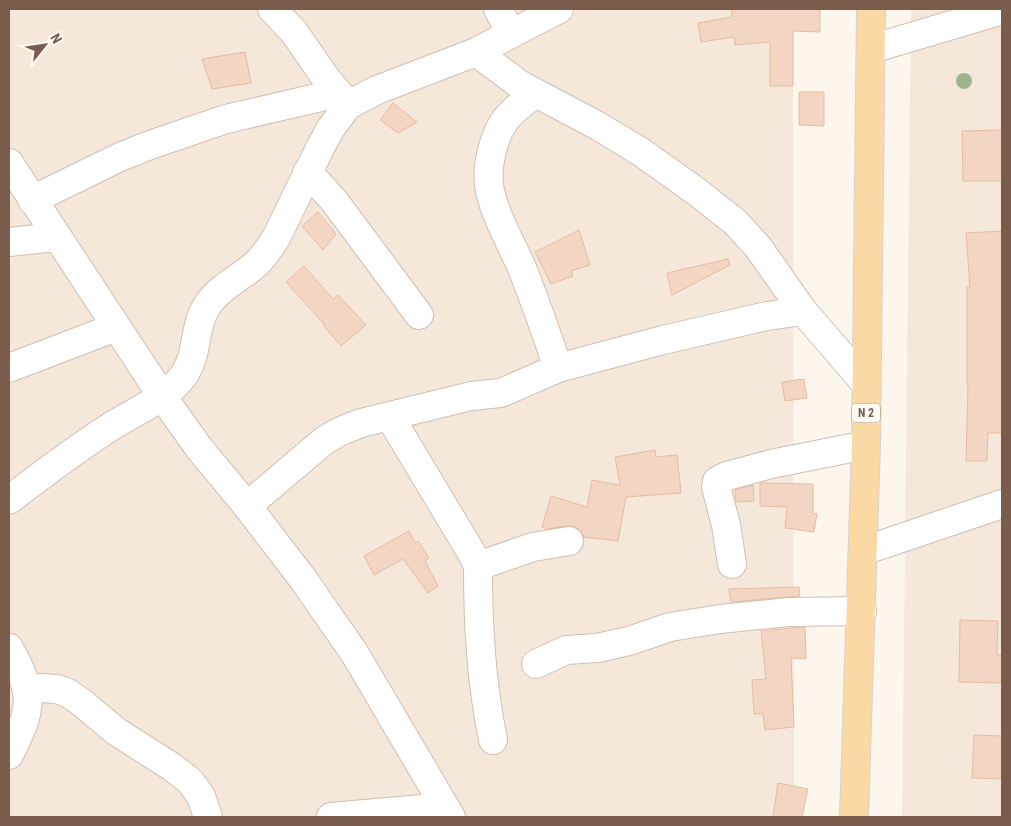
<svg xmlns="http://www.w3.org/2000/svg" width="1011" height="826" font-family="'Roboto Condensed',sans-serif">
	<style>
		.residential { fill: #f5e8da }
		.building { fill: #f3d5c3; stroke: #e6bba3 }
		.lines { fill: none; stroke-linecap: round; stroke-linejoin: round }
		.minor-casing { stroke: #d1beb0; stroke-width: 30 }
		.major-casing { stroke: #dad1cd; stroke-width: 30 }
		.minor { stroke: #fff; stroke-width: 28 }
		.major { stroke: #fbd9a5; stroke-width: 28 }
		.tree { fill: #a0b28e }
		.labels { text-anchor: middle; stroke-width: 5; stroke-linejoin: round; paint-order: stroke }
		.shield { fill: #fffaf3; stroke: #a28b7f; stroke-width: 1 }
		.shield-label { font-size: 12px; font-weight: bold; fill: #7a5c4d }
	</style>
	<rect width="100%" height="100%" fill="#fdf6ec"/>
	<!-- residential -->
	<g class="residential">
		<polygon points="9,9 793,9 794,817 9,817"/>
		<polygon points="911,9 1002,9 1002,817 902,817"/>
	</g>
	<!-- building -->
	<g class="building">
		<polygon points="732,9 820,9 820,32 793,31 793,86 770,86 770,42 735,45 734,37 701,42 698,23 732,17"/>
		<polygon points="245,52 251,83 212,89 202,59"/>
		<polygon points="799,92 824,92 824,126 799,125"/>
		<polygon points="393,103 417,122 398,133 380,120"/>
		<polygon points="1002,130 1002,181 963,181 962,131"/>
		<polygon points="318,212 336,234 323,250 302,226"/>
		<polygon points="579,230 590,265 571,271 573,276 551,284 535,252"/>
		<polygon points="1002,231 1002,433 988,433 987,461 966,461 968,385 967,385 967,287 970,287 966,233"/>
		<polygon points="728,259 730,265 672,295 667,273"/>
		<polygon points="304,266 333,299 338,295 366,325 341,346 323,325 324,324 286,282"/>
		<polygon points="804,379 807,398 785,401 782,382"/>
		<polygon points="655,450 656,457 677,455 681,493 626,497 618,541 584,537 581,531 574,526 566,526 548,529 542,527 551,496 587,507 592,480 620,485 615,457"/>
		<polygon points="760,483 813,484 813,513 817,514 814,532 785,528 787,507 760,506"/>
		<polygon points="753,485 754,501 736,502 735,490"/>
		<polygon points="409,531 415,543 418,541 429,558 425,561 438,586 428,593 403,559 374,575 364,556"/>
		<polygon points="799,587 800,596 731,602 729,589"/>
		<polygon points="960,620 998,621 997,655 1002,655 1002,683 959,682"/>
		<polygon points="805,627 806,659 791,658 794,727 765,730 763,714 754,714 752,680 766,679 761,631"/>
		<polygon points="974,735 1002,736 1002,779 972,778"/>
		<polygon points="778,783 808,789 802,817 773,817"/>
	</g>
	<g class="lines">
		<defs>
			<g id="minor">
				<polyline points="272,9 294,32 325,77 348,105"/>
				<polyline points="498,9 511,33"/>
				<polyline points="871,49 1002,10"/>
				<polyline points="476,52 519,84 598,126 641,152 697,192 735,222 758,247 803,311 866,384"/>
				<path d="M 535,94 C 525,101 514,109 506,119 C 493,136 485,170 490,191 C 496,218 511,243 522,268 C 535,301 547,335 558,368"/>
				<polyline points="9,163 162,396 199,448 247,506 303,579 355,654 451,817"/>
				<polyline points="307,173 318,183 335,202 419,315"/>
				<polyline points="32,200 120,157 150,145 226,119 338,93"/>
				<polyline points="9,242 56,237"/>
				<polyline points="9,368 116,327"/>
				<path d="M 390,417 L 474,557 L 478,566 C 478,627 481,680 493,740"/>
				<path d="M 9,500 C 40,476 71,453 104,431 C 130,413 165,401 184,375 C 199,353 193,324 209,303 C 220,287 240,278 255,265 C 264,257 270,247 276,238 L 321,146 L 331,128 L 348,105 L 377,90 L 476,52 L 559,9"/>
				<polyline points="247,506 325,440 341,431 361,423 471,396 501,393 558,368 663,340 767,316 803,311"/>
				<polyline points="863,551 1002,504"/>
				<polyline points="732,564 726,525 716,487 717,481 727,476 771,464 866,445"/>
				<polyline points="478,566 533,547 569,541"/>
				<path d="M 9,648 C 35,696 33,707 9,755"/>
				<polyline points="536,664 566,650 597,648 629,641 670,627 720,619 789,612 862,611"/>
				<polyline points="28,691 41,688 57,689 68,693 81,702 117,732 172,767 190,781 201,796 208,817"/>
				<polyline points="331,817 445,807"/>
			</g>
			<polyline id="major" points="854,817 866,445 871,9"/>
		</defs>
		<!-- minor casing -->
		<use href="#minor" class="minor-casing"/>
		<!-- major casing -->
		<use href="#major" class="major-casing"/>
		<!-- minor -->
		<use href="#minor" class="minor"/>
		<!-- major -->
		<use href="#major" class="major"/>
	</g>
	<!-- trees -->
	<circle class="tree" cx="964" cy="81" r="8"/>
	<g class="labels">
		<!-- shield labels -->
		<rect class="shield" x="852" y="403.5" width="28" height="19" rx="4"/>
		<g class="shield-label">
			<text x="866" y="417">N 2</text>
		</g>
	</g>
	<!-- border -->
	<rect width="1011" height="826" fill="none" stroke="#7a5c4d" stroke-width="20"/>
	<!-- north arrow -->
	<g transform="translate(45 45) rotate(60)" stroke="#fffaf3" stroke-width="4" paint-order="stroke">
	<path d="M0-4L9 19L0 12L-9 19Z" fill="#7a5c4d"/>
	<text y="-8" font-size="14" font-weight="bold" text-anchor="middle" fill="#7a5c4d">N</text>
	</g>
</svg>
